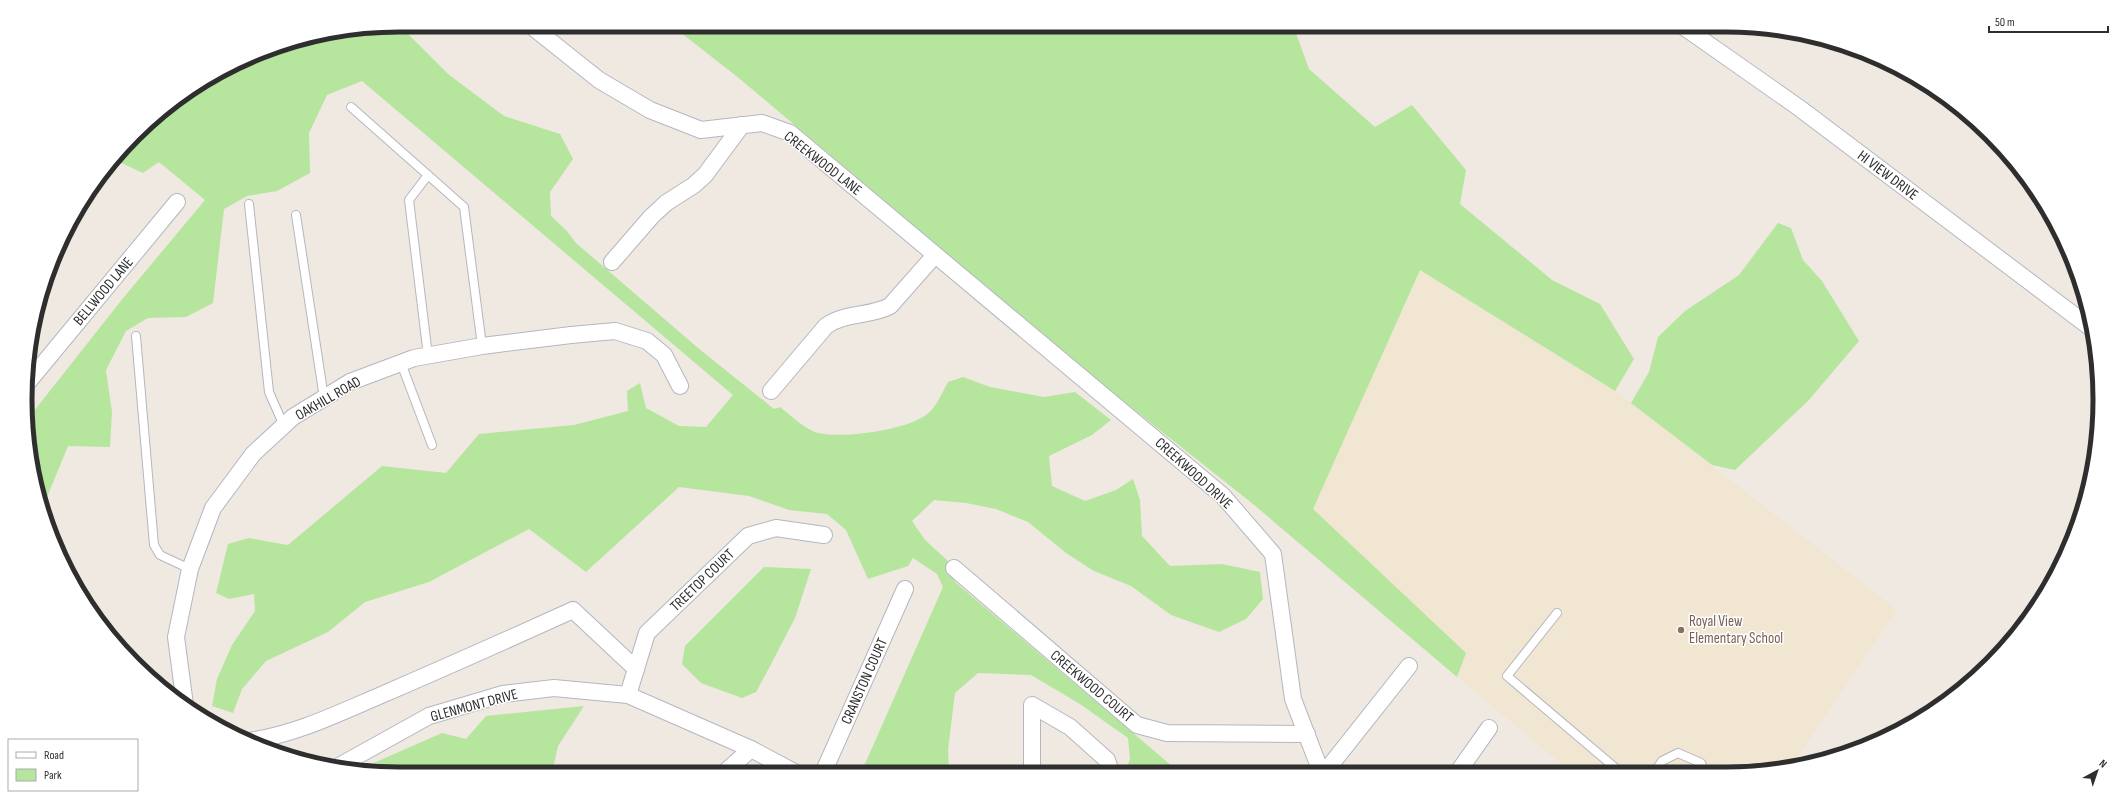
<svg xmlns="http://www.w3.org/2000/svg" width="2125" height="799" font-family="'Sofia Sans Condensed',sans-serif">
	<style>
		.education { fill: #f0e6d1 }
		.green { fill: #b6e59e }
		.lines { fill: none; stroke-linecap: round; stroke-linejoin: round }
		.service-casing { stroke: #b4b7c1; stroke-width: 10 }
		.minor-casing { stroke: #b4b7c1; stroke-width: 18 }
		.service { stroke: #fff; stroke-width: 8 }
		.minor { stroke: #fff; stroke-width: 16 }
		.education-dot { fill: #8d6e63; stroke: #fff; stroke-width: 1.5 }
		.labels { text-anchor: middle; stroke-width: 3; stroke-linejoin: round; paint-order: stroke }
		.street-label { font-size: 15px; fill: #2e2e2e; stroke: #fff }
		.education-label { font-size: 15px; fill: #785e54; stroke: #fff; text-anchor: start }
		.rim { fill: none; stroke: #2e2e2e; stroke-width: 5 }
	</style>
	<rect width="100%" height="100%" fill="#efe9e1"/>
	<!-- education -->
	<polygon class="education" points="1420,270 1625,398 1897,610 1792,766 1775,771 1570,771 1457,677 1465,653 1313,509"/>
	<!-- green -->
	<g class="green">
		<path d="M 399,25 L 408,25 L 406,32 L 448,74 L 504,116 L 560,134 L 573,159 L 550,192 L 551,216 L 567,231 L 576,243 L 698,348 L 774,409 L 780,407 C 789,414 804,428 815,432 C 839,440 906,430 926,415 C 936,408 942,393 948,382 L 963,377 L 990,387 L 1044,397 L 1075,392 L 1111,420 L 1092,435 L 1049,456 L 1052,486 L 1085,501 L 1116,490 L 1133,479 L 1140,500 L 1142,536 L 1170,566 L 1222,564 L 1260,572 L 1263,599 L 1246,619 L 1219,632 L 1171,615 L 1131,586 L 1094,571 L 1066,553 L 1028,522 L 996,509 L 966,503 L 934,500 L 912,521 L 925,540 L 948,561 L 955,582 L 1179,772 L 1125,772 L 1130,759 L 1128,738 L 1080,704 L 1031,675 L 978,673 L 955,693 L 948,750 L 949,773 L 861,773 L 943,587 L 937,574 L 913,558 L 908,566 L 868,579 L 846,530 L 827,514 L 789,510 L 749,496 L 679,487 L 586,572 L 529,529 L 429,582 L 365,602 L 328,632 L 266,661 L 242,689 L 233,713 L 212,706 L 217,679 L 232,645 L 255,611 L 254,594 L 229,599 L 216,593 L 228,544 L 249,538 L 288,545 L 382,466 L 446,473 L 479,434 L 574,425 L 628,411 L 627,391 L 640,383 L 646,408 L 679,426 L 706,427 L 733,395 L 362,81 L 327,95 L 309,133 L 310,173 L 277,191 L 247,196 L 224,209 L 213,303 L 186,317 L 148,318 L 126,331 L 106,370 L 112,412 L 110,447 L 68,446 L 47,497 L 50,530 L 32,473 L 30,416 L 124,297 L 205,200 L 159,162 L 143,173 L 117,161 L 153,118 L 212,75 L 279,45 Z"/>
		<polygon points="671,25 1293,25 1309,69 1375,127 1412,105 1466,170 1460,204 1552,280 1600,304 1634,359 1615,391 1420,270 1313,509 1466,653 1457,677 1253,504 1098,381 740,79"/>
		<polygon points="1778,223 1791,228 1803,260 1822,281 1859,341 1808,401 1735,470 1712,465 1631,403 1649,372 1658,337 1685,311 1739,275"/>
		<polygon points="764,567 811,569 795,618 768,670 756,692 742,698 701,683 682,664 685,646"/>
		<polygon points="584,706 558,746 553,768 550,774 400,774 360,769 442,733 466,739 486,716"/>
	</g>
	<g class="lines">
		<defs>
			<g id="service">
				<polyline points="351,107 464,207 482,346"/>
				<polyline points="249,204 269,392 284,426"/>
				<polyline points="296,215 324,398"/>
				<polyline points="136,336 154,545 160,555 190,569"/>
				<polyline points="428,356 409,200 428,175"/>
				<polyline points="401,363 432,445"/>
				<polyline points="1557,613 1507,676 1619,771"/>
				<polyline points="1655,771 1662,761 1678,753 1701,763 1704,771"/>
			</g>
			<g id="minor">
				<polyline points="530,25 599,80 650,110 701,130 762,123 790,133 1223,496 1273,554 1293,699 1321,772"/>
				<polyline points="1681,25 1798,107 2091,328"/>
				<polyline points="612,262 651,217 666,203 694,185 705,175 742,125"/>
				<polyline points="29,381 177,202"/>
				<path d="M 771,391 L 826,326 C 845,312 869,317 890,306 L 935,255"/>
				<polyline points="954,568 1137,725 1167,733 1307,734"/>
				<polyline points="628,695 647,633 748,536 776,528 824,535"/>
				<polyline points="185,705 176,637 190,569 213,508 253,454 293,417 350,382 414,358 482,346 571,335 615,331 647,341 664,355 680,386"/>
				<path d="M 248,741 C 294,735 337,714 379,696 C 444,668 509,639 573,610 L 636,669"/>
				<polyline points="339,766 429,716 503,694 554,688 628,695 751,749 796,773"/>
				<polyline points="1325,772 1409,666"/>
				<polyline points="1458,772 1489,728"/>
				<polyline points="724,773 751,749"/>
				<polyline points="823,773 905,589"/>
				<polyline points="1032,773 1032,705 1070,727 1107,760 1111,772"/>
			</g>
		</defs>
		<!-- service casing -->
		<use href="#service" class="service-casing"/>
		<!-- minor casing -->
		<use href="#minor" class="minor-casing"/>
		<!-- service -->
		<use href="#service" class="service"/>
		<!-- minor -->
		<use href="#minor" class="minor"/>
	</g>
	<!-- markers -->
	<circle class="education-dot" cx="1681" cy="630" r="4"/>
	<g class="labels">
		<!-- street labels -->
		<g class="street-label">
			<text transform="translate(823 163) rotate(38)" y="5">CREEKWOOD LANE</text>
			<text transform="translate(1888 175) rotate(37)" y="5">HI VIEW DRIVE</text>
			<text transform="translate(103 291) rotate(-50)" y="5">BELLWOOD LANE</text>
			<text transform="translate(328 398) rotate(-30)" y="5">OAKHILL ROAD</text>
			<text transform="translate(1194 473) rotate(42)" y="5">CREEKWOOD DRIVE</text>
			<text transform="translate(702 580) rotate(-44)" y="5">TREETOP COURT</text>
			<text transform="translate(864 681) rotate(-66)" y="5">CRANSTON COURT</text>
			<text transform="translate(1092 686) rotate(40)" y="5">CREEKWOOD COURT</text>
			<text transform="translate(474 705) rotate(-15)" y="5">GLENMONT DRIVE</text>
		</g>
		<!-- education labels -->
		<g class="education-label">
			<text x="1689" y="626">Royal View<tspan x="1689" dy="17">Elementary School</tspan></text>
		</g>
	</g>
	<!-- crop -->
	<path d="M0 0H2125V799H0ZM399 32H1726A367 367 0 0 1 2093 399V400A367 367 0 0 1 1726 767H399A367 367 0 0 1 32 400V399A367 367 0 0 1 399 32Z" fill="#fff" fill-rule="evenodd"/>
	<path class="rim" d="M399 32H1726A367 367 0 0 1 2093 399V400A367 367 0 0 1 1726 767H399A367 367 0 0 1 32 400V399A367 367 0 0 1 399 32Z"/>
	<!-- legend -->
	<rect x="8" y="739" width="130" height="52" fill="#ffffff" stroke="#ababab"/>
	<rect x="16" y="752" width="20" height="6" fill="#ffffff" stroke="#ababab"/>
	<text x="44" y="759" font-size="12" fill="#2e2e2e">Road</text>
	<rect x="16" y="769" width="20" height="12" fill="#b6e59e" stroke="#ababab"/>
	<text x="44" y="779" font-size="12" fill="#2e2e2e">Park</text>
	<!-- north arrow -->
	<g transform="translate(2097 771) rotate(40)" stroke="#ffffff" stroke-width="3" paint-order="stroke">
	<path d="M0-3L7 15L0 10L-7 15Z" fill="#2e2e2e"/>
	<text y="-6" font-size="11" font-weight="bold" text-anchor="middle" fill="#2e2e2e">N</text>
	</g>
	<!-- scale -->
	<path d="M1989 26v6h119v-6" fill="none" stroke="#2e2e2e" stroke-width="2"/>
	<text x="1995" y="26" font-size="12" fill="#2e2e2e" stroke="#ffffff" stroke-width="3" paint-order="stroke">50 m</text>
</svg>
